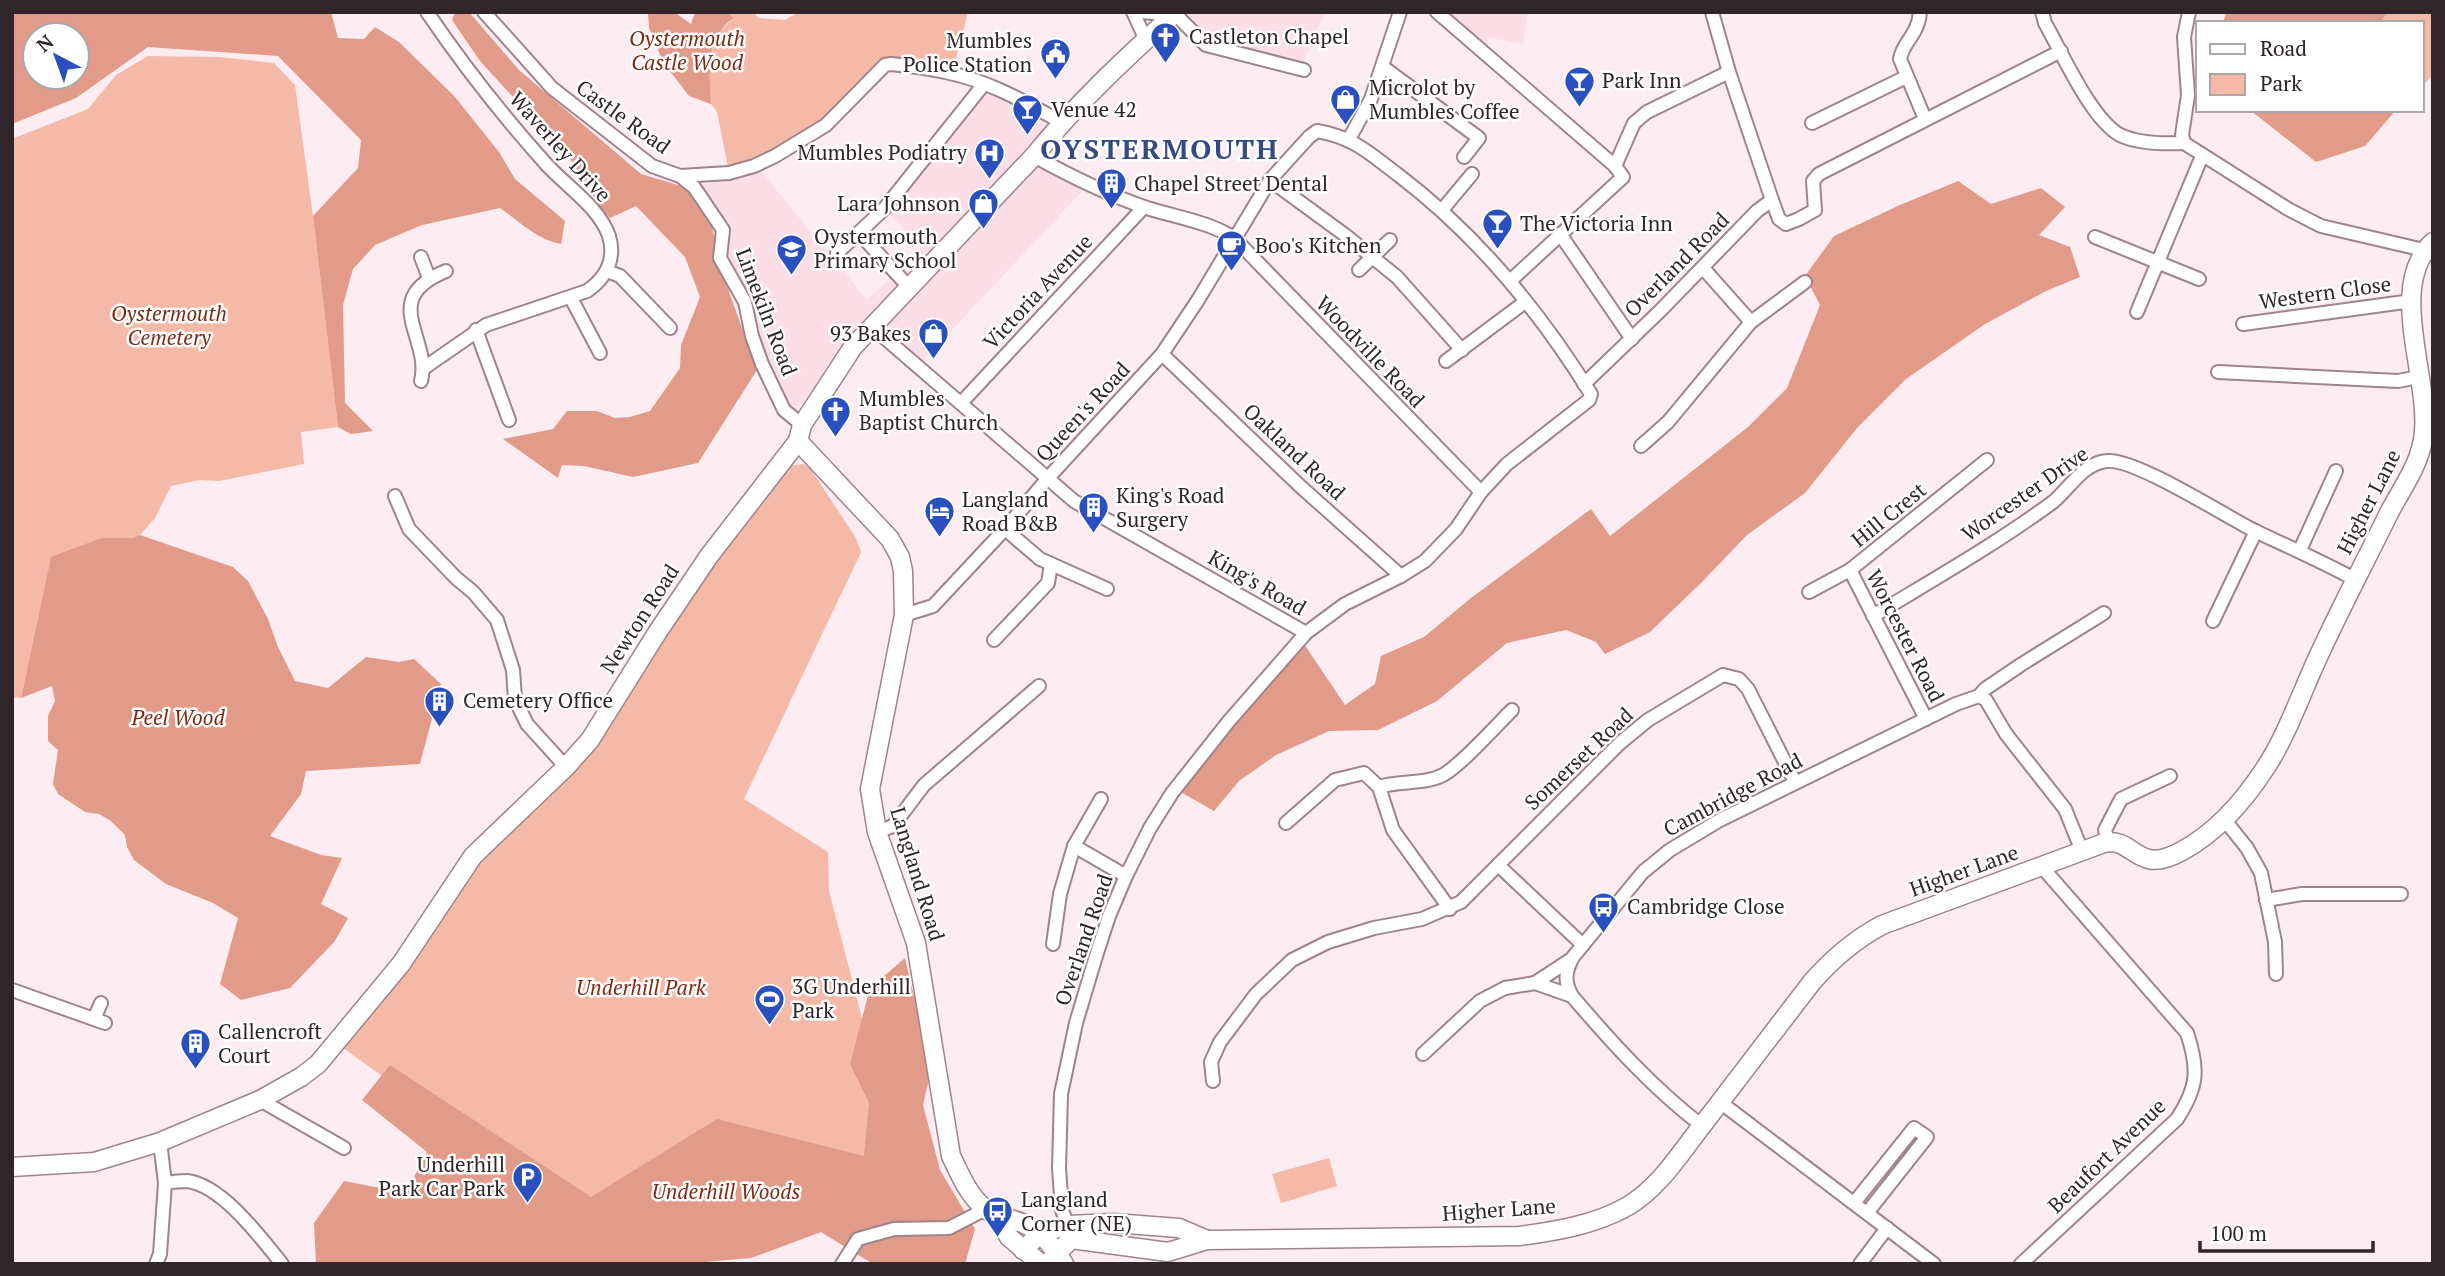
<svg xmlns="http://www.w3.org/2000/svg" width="2445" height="1276" font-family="'PT Serif',serif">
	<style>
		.built { fill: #fcdee7 }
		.green { fill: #f5b9a8 }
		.forest { fill: #e19b88; fill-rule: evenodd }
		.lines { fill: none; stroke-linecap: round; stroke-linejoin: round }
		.street-casing { stroke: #9e848b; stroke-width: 16 }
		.secondary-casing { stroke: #9e848b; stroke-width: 21 }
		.street { stroke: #fff; stroke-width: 12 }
		.secondary { stroke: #fff; stroke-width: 18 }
		.labels { text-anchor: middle; stroke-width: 5; stroke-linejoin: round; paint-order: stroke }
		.poi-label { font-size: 21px; fill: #302528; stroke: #fff; text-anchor: start }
		.park-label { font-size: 21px; font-style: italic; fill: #7d2b14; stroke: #fff }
		.street-label { font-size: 21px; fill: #302528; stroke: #fff }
		.district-label { font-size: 28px; font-weight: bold; letter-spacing: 2px; fill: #334a84; stroke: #fff }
	</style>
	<rect width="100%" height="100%" fill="#fdecf1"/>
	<!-- built -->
	<g class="built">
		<polygon points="1177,12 1325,12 1302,65 1206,43"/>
		<polygon points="1445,12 1528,12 1523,44 1487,37 1484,48"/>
		<polygon points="984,91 1056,129 1060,133 1047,158 1038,167 1084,189 921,363 881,328 875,313 839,351 805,400 798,406 788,406 758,343 725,256 701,185 739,177 760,170 867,300 922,247 888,212"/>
	</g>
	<!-- green -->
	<g class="green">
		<polygon points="727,12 753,12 759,18 785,20 798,12 968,12 952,74 891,64 792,143 754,161 728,167 717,112 711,104 709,65 716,34 734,18"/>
		<polygon points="2226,12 2433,12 2433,75 2422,86 2422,23 2223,23"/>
		<polygon points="148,56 220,57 274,63 295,85 313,216 338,427 301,432 304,464 219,481 200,480 171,486 155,518 140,535 132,538 101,538 51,558 21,698 12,697 12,139 88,109 116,75"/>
		<polygon points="803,464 810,468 856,538 861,552 744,799 828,852 829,891 876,1072 869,1189 592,1197 493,1155 343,1048 384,995 462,880 530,807 780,475 793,465"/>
		<polygon points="1329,1158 1337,1186 1281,1203 1272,1174"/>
	</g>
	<!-- forest -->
	<g class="forest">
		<path d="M 12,12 L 331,12 L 338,38 L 364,39 L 375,27 L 399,42 L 455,97 L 499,152 L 515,179 L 565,221 L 561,244 C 537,240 519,221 500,208 L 422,225 L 375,245 L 353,269 L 343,305 L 345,403 L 373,431 L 351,434 L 338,427 L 313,216 L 358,168 L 361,140 L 278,56 L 148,47 L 76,98 L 12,124 ZM 77,35 L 77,77 L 35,77 L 35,35 Z"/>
		<polygon points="455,12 469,12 519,70 641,174 688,188 703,208 711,224 715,238 717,259 726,277 728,289 757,370 698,463 633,477 584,466 562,465 558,478 503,439 553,429 567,411 597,411 615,418 630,417 650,411 680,368 681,345 700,297 685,257 636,206 610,218 600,207 571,160 480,61 452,20"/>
		<path d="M 648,12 L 674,12 L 691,24 L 695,12 L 727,12 L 734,18 C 704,37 710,72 711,104 L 689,96 L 663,62 L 649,28 Z"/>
		<polygon points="2227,12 2387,12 2380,23 2223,23"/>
		<polygon points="2250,110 2396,110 2365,146 2316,162"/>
		<polygon points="1958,181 1991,204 2041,188 2065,207 2039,235 2070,247 2080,277 2046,291 1985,324 1906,379 1857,428 1805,493 1747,535 1701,583 1650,632 1605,654 1596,642 1566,630 1507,643 1437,701 1378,730 1329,731 1276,755 1239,781 1214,811 1179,791 1304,644 1345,705 1375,684 1381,656 1424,637 1471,598 1591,509 1610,536 1748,427 1787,388 1820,305 1805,276 1834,236 1900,205"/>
		<polygon points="140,535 233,567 248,581 268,619 278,647 295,681 328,688 366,657 399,662 414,659 441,684 420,764 306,771 301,794 270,836 321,855 342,858 321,904 348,918 335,941 290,988 241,1000 220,984 238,918 213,903 166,884 134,860 127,847 125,835 111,821 99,814 85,812 58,794 53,784 58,750 48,741 48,716 55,701 52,686 21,698 51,557 101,538 132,538"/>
		<polygon points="905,958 931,1070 923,1105 940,1170 975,1229 965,1264 873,1264 821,1232 751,1258 682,1264 316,1264 314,1223 344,1181 406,1193 427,1152 362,1100 390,1065 591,1197 717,1119 864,1156 869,1103 850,1064 870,988"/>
	</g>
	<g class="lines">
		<defs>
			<g id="street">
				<path d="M 484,12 L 552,88 L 652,166 L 680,176 L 729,173 L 754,166 L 775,156 L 826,125 L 885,65 L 891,64 C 909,66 928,68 945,72 C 987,80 1025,102 1061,122"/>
				<polyline points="1133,12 1146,40"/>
				<polyline points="1139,12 1154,13 1169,18"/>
				<polyline points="1437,12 1615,166 1623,177 1510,281"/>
				<polyline points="1712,12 1729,72 1772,200 1779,219 1786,224 1799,219 1815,210 1813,181 1819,174 2061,51"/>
				<path d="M 1920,12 C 1918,36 1903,41 1900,59 L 1925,119"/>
				<path d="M 2042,12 L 2045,23 C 2062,53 2091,119 2120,135 C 2139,144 2164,144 2184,143"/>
				<polyline points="1175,14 1206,45 1304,70"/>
				<polyline points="1383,67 1479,138 1464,157"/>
				<polyline points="1812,123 1906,77"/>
				<polyline points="1349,139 1371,99 1400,12"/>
				<polyline points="2184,143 2288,209 2321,226 2424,250"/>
				<polyline points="2184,143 2182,135 2188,95 2184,37 2189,12"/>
				<path d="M 1034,156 C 1070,176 1109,195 1147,208 C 1176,217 1209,222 1234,238 L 1481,492"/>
				<polyline points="1615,166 1634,123 1647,112 1729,72"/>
				<polyline points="680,176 694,187 723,230 720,258 745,302 752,336 762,364 784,410 802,425"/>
				<polyline points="1270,180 1345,235 1397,277 1462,350"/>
				<polyline points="1442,210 1472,174"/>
				<polyline points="859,233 909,287"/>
				<polyline points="1560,234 1632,339"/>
				<polyline points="2095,237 2199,279"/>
				<polyline points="837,253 884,209 984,84"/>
				<polyline points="421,257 429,278"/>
				<polyline points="1703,268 1751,322"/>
				<polyline points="1359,270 1390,240"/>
				<polyline points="607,271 620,276 670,328"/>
				<polyline points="571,298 600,353"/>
				<polyline points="2137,312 2202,156"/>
				<polyline points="2243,324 2412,301"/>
				<polyline points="872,327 1074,501 1306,633"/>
				<polyline points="476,330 509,420"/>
				<polyline points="1162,354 1301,487 1401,576"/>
				<polyline points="1446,361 1525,302"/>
				<path d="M 424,368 L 486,325 L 587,291 C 606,278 616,259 609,236 C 599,207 566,186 546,164 C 503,116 463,65 427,12"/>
				<polyline points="2218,372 2398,381 2419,377"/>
				<path d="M 421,381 C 432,338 377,299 446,271"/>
				<polyline points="1584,384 1661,310 1757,211 1772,200"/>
				<polyline points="961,403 1144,207"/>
				<polyline points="1641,446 1668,422 1751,322 1805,282"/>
				<polyline points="395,496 409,529 456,578 473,592 497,620 513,670 515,699 527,724 566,767"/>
				<polyline points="1005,529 1040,559 1107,589"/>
				<polyline points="2300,550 2336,471"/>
				<polyline points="1850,570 1926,719"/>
				<polyline points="1809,592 1850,570 1987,460"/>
				<path d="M 904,615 L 933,606 L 1005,529 L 1048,478 L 1162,354 L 1198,300 L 1270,180 L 1309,137 L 1317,131 C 1353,137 1369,153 1397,174 C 1475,233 1539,310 1591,394 L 1589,400 L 1507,464 L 1481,492 L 1456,529 L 1425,561 L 1401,576 L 1349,602"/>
				<path d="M 1873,616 C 1934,579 1996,544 2053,502 C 2070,488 2083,463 2107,461 C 2135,458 2225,516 2255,531 C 2289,547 2323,562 2356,580"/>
				<polyline points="2213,621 2256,531"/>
				<polyline points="994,640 1048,583 1051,564"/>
				<polyline points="1979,696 1985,689 2022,664 2104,613"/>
				<path d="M 1379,787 C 1399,780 1424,785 1443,775 C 1461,765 1496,726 1512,710"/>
				<polyline points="2224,819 2247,848 2261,873 2275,942 2276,974"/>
				<polyline points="1286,823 1335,780 1364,773 1379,787 1393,830 1450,909"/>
				<polyline points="877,832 893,826 924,785 1039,686"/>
				<polyline points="2108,842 2105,830 2121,799 2170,776"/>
				<polyline points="1074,846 1126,876"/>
				<polyline points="1498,865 1583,945"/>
				<polyline points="2266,900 2302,894 2401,894"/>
				<polyline points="1053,944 1060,894 1074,846 1101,799"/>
				<polyline points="1535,983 1570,960"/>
				<polyline points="12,990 105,1023"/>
				<polyline points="94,1019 101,1003"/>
				<polyline points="1423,1054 1480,1001 1505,988 1535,983 1572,996"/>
				<polyline points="1213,1081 1211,1062 1220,1042 1256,994 1292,960 1328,942 1374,928 1422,919 1461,902 1620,743 1648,720 1723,675 1739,679 1748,689 1795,782"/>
				<polyline points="260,1100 344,1148"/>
				<polyline points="1720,1102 1934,1264"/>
				<path d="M 1701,1125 C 1653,1088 1612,1043 1572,996 C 1564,981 1565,972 1573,957 L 1643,872 L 1670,850 L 1720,820 L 1956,704 L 1979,696 L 1986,700 L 2006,734 L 2065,809 L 2082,851"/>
				<path d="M 165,1183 C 172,1182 180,1181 187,1181 C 222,1185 261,1238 282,1264"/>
				<polyline points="1854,1203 1914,1128 1927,1137 1867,1213"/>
				<polyline points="1070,1232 1062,1210 1059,1168 1061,1094 1076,1023 1096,956 1109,916 1126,876 1150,828 1172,793 1229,721 1306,633 1345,604"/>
				<polyline points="156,1264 160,1254 165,1183 160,1142"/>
				<polyline points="842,1264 858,1239 894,1229 949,1228 986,1209"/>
				<polyline points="1860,1264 1887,1228"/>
				<path d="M 2021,1264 L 2177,1119 C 2198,1087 2199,1069 2187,1033 L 2042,867"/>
			</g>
			<g id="secondary">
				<path d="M 798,441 L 890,539 L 900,557 L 903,571 L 904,615 L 870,789 L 877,832 L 916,943 L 951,1156 C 960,1174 967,1193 983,1207 C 995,1217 1007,1217 1022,1223 C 1042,1231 1053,1247 1064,1264"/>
				<path d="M 12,1167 L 94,1162 L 160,1142 L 260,1100 L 301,1077 L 318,1064 L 401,964 L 473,856 L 566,767 L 590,740 L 657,633 L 709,556 L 798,441 L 802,425 L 853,347 L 1034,156 C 1077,103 1126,58 1176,12"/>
				<polyline points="998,1218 1009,1237 1041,1264"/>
				<polyline points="1023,1250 1041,1233 1068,1225 1114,1223 1179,1228 1207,1240"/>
				<path d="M 1047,1264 L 1071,1239 L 1168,1252 L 1207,1240 L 1520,1236 C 1556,1231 1595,1225 1628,1206 C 1660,1187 1681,1152 1704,1123 C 1740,1076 1776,1029 1812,982 C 1833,958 1854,940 1882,925 L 2104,843 C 2135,836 2135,877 2182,851 C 2215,833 2243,802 2264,770 C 2286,738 2302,691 2319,655 C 2341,607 2366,560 2389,513 C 2403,486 2422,462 2424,431 C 2429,376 2387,285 2433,242"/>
			</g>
		</defs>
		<!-- street casing -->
		<use href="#street" class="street-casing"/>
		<!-- secondary casing -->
		<use href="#secondary" class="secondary-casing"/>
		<!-- street -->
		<use href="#street" class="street"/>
		<!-- secondary -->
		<use href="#secondary" class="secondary"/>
	</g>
	<!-- icons -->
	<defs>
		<symbol id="church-pin" viewBox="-11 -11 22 30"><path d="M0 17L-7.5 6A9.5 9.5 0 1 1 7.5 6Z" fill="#2a50bf" stroke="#fff"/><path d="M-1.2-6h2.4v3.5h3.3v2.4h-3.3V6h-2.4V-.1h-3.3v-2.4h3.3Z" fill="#fff"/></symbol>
		<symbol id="civic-pin" viewBox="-11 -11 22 30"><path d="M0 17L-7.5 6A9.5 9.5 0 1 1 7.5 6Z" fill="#2a50bf" stroke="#fff"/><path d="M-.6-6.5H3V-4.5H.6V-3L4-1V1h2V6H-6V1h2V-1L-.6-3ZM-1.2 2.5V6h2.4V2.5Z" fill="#fff"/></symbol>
		<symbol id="bar-pin" viewBox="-11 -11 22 30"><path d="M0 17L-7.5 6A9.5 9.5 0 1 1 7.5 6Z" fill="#2a50bf" stroke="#fff"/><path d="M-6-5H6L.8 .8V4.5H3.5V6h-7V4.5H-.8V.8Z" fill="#fff"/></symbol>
		<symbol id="shop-pin" viewBox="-11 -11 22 30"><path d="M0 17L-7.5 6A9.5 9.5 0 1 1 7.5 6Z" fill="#2a50bf" stroke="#fff"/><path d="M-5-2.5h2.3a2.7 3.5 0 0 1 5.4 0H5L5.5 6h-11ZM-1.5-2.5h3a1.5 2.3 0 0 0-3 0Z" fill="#fff"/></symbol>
		<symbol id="hospital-pin" viewBox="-11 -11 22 30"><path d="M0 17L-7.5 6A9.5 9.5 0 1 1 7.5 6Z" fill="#2a50bf" stroke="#fff"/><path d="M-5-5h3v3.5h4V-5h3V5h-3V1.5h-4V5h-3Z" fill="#fff"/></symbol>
		<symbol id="building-pin" viewBox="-11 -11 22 30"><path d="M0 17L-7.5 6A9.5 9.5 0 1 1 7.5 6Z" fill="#2a50bf" stroke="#fff"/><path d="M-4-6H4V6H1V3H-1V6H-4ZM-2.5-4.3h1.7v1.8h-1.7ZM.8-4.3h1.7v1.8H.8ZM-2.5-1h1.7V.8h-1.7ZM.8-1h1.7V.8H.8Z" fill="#fff"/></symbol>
		<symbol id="cafe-pin" viewBox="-11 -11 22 30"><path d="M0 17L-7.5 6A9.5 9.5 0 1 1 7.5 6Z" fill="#2a50bf" stroke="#fff"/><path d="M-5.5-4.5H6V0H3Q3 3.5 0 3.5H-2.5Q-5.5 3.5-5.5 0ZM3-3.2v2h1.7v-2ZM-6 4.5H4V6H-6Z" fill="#fff"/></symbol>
		<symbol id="school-pin" viewBox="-11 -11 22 30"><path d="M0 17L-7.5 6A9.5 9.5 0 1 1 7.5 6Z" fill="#2a50bf" stroke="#fff"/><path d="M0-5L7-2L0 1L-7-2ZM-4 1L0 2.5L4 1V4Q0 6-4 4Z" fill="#fff"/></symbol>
		<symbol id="hotel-pin" viewBox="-11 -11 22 30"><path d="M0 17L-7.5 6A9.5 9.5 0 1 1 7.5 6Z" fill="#2a50bf" stroke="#fff"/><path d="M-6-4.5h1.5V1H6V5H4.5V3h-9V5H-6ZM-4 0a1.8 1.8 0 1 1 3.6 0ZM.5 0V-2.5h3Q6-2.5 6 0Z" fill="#fff"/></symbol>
		<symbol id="bus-pin" viewBox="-11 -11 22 30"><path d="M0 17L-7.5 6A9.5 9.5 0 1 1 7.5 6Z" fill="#2a50bf" stroke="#fff"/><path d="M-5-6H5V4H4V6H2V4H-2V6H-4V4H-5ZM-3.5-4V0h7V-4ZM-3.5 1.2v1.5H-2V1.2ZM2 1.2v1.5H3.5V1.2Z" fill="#fff"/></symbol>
		<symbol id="stadium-pin" viewBox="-11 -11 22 30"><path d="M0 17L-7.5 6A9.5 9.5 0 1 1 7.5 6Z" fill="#2a50bf" stroke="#fff"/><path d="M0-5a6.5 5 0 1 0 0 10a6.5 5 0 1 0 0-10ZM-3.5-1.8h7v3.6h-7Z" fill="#fff"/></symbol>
		<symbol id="parking-pin" viewBox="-11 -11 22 30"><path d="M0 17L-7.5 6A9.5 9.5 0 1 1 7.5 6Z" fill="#2a50bf" stroke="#fff"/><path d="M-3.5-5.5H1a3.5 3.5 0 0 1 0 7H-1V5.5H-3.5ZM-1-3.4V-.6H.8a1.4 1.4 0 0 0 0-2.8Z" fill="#fff"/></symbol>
	</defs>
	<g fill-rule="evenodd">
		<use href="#church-pin" x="1148" y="20" width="35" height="47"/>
		<use href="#civic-pin" x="1038" y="36" width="35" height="47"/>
		<use href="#bar-pin" x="1562" y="64" width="35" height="47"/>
		<use href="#shop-pin" x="1328" y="82" width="35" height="47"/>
		<use href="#bar-pin" x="1010" y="92" width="35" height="47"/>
		<use href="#hospital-pin" x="972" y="136" width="35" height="47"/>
		<use href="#building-pin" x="1094" y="166" width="35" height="47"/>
		<use href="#shop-pin" x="966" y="186" width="35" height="47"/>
		<use href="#bar-pin" x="1480" y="206" width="35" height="47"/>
		<use href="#cafe-pin" x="1214" y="228" width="35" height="47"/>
		<use href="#school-pin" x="774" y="232" width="35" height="47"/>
		<use href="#shop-pin" x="916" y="316" width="35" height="47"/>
		<use href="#church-pin" x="818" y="394" width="35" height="47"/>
		<use href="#building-pin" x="1076" y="490" width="35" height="47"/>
		<use href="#hotel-pin" x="922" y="494" width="35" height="47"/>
		<use href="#building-pin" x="422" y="684" width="35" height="47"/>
		<use href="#bus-pin" x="1586" y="890" width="35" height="47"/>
		<use href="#stadium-pin" x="752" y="982" width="35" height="47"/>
		<use href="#building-pin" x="178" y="1026" width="35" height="47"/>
		<use href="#parking-pin" x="510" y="1160" width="35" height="47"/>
		<use href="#bus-pin" x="980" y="1194" width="35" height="47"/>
	</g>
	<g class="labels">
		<!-- poi labels -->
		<g class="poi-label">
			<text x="1189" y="44">Castleton Chapel</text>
			<text x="1032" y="48" text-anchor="end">Mumbles<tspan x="1032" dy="24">Police Station</tspan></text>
			<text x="1602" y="88">Park Inn</text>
			<text x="1369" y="95">Microlot by<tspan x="1369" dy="24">Mumbles Coffee</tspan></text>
			<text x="1051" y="117">Venue 42</text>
			<text x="967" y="160" text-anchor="end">Mumbles Podiatry</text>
			<text x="1134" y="191">Chapel Street Dental</text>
			<text x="960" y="211" text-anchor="end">Lara Johnson</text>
			<text x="1520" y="231">The Victoria Inn</text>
			<text x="814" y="244">Oystermouth<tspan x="814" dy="24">Primary School</tspan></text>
			<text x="1255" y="253">Boo's Kitchen</text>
			<text x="911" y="341" text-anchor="end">93 Bakes</text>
			<text x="859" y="406">Mumbles<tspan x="859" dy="24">Baptist Church</tspan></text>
			<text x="1116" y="503">King's Road<tspan x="1116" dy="24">Surgery</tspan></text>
			<text x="962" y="507">Langland<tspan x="962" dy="24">Road B&amp;B</tspan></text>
			<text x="463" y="708">Cemetery Office</text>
			<text x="1627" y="914">Cambridge Close</text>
			<text x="792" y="994">3G Underhill<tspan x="792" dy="24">Park</tspan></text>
			<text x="218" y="1039">Callencroft<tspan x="218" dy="24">Court</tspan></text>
			<text x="505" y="1172" text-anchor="end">Underhill<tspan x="505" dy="24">Park Car Park</tspan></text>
			<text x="1021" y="1207">Langland<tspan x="1021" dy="24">Corner (NE)</tspan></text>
		</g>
		<!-- park labels -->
		<g class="park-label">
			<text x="687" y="46">Oystermouth<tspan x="687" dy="24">Castle Wood</tspan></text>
			<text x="169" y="321">Oystermouth<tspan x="169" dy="24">Cemetery</tspan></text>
			<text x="178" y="725">Peel Wood</text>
			<text x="641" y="995">Underhill Park</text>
			<text x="726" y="1199">Underhill Woods</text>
		</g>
		<!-- street labels -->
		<g class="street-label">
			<text transform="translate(623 117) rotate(36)" y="7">Castle Road</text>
			<text transform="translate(560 147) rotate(48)" y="7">Waverley Drive</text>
			<text transform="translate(1677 265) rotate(-45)" y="7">Overland Road</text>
			<text transform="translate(1038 292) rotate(-47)" y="7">Victoria Avenue</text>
			<text transform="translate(2325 293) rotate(-8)" y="7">Western Close</text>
			<text transform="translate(766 312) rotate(69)" y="7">Limekiln Road</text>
			<text transform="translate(1370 352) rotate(46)" y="7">Woodville Road</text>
			<text transform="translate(1083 412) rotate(-47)" y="7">Queen's Road</text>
			<text transform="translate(1294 452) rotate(43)" y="7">Oakland Road</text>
			<text transform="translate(2025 494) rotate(-35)" y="7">Worcester Drive</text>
			<text transform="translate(2369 502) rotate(-63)" y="7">Higher Lane</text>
			<text transform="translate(1889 515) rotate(-39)" y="7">Hill Crest</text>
			<text transform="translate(1257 583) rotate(30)" y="7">King's Road</text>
			<text transform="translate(640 619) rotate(-57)" y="7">Newton Road</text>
			<text transform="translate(1905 636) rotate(63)" y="7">Worcester Road</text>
			<text transform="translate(1579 759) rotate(-43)" y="7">Somerset Road</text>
			<text transform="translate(1733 795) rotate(-28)" y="7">Cambridge Road</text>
			<text transform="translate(1964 871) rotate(-20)" y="7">Higher Lane</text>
			<text transform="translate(917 874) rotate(73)" y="7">Langland Road</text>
			<text transform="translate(1084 940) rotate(-71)" y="7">Overland Road</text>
			<text transform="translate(2107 1156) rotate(-44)" y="7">Beaufort Avenue</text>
			<text transform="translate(1499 1210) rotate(-4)" y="7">Higher Lane</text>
		</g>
		<!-- district labels -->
		<g class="district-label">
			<text x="1160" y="159">OYSTERMOUTH</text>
		</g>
	</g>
	<!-- border -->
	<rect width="2445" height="1276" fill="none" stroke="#302528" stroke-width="28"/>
	<!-- legend -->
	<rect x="2196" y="21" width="228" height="91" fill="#ffffff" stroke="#aca8a9" stroke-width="2"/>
	<rect x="2210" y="44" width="35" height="10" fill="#ffffff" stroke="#aca8a9" stroke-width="2"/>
	<text x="2260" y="56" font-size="21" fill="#302528">Road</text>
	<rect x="2210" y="74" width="35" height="21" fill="#f5b9a8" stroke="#aca8a9" stroke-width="2"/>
	<text x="2260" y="91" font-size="21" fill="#302528">Park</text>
	<!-- north arrow -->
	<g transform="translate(56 56) rotate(319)"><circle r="33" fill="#ffffff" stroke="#aca8a9" stroke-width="2"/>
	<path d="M0-5L12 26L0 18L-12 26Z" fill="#2a50bf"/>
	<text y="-10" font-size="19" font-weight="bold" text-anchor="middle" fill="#302528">N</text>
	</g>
	<!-- scale -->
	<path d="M2200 1241v10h173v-10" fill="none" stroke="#302528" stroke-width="3.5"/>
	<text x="2210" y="1241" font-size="21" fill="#302528" stroke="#ffffff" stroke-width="5" paint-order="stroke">100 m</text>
</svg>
